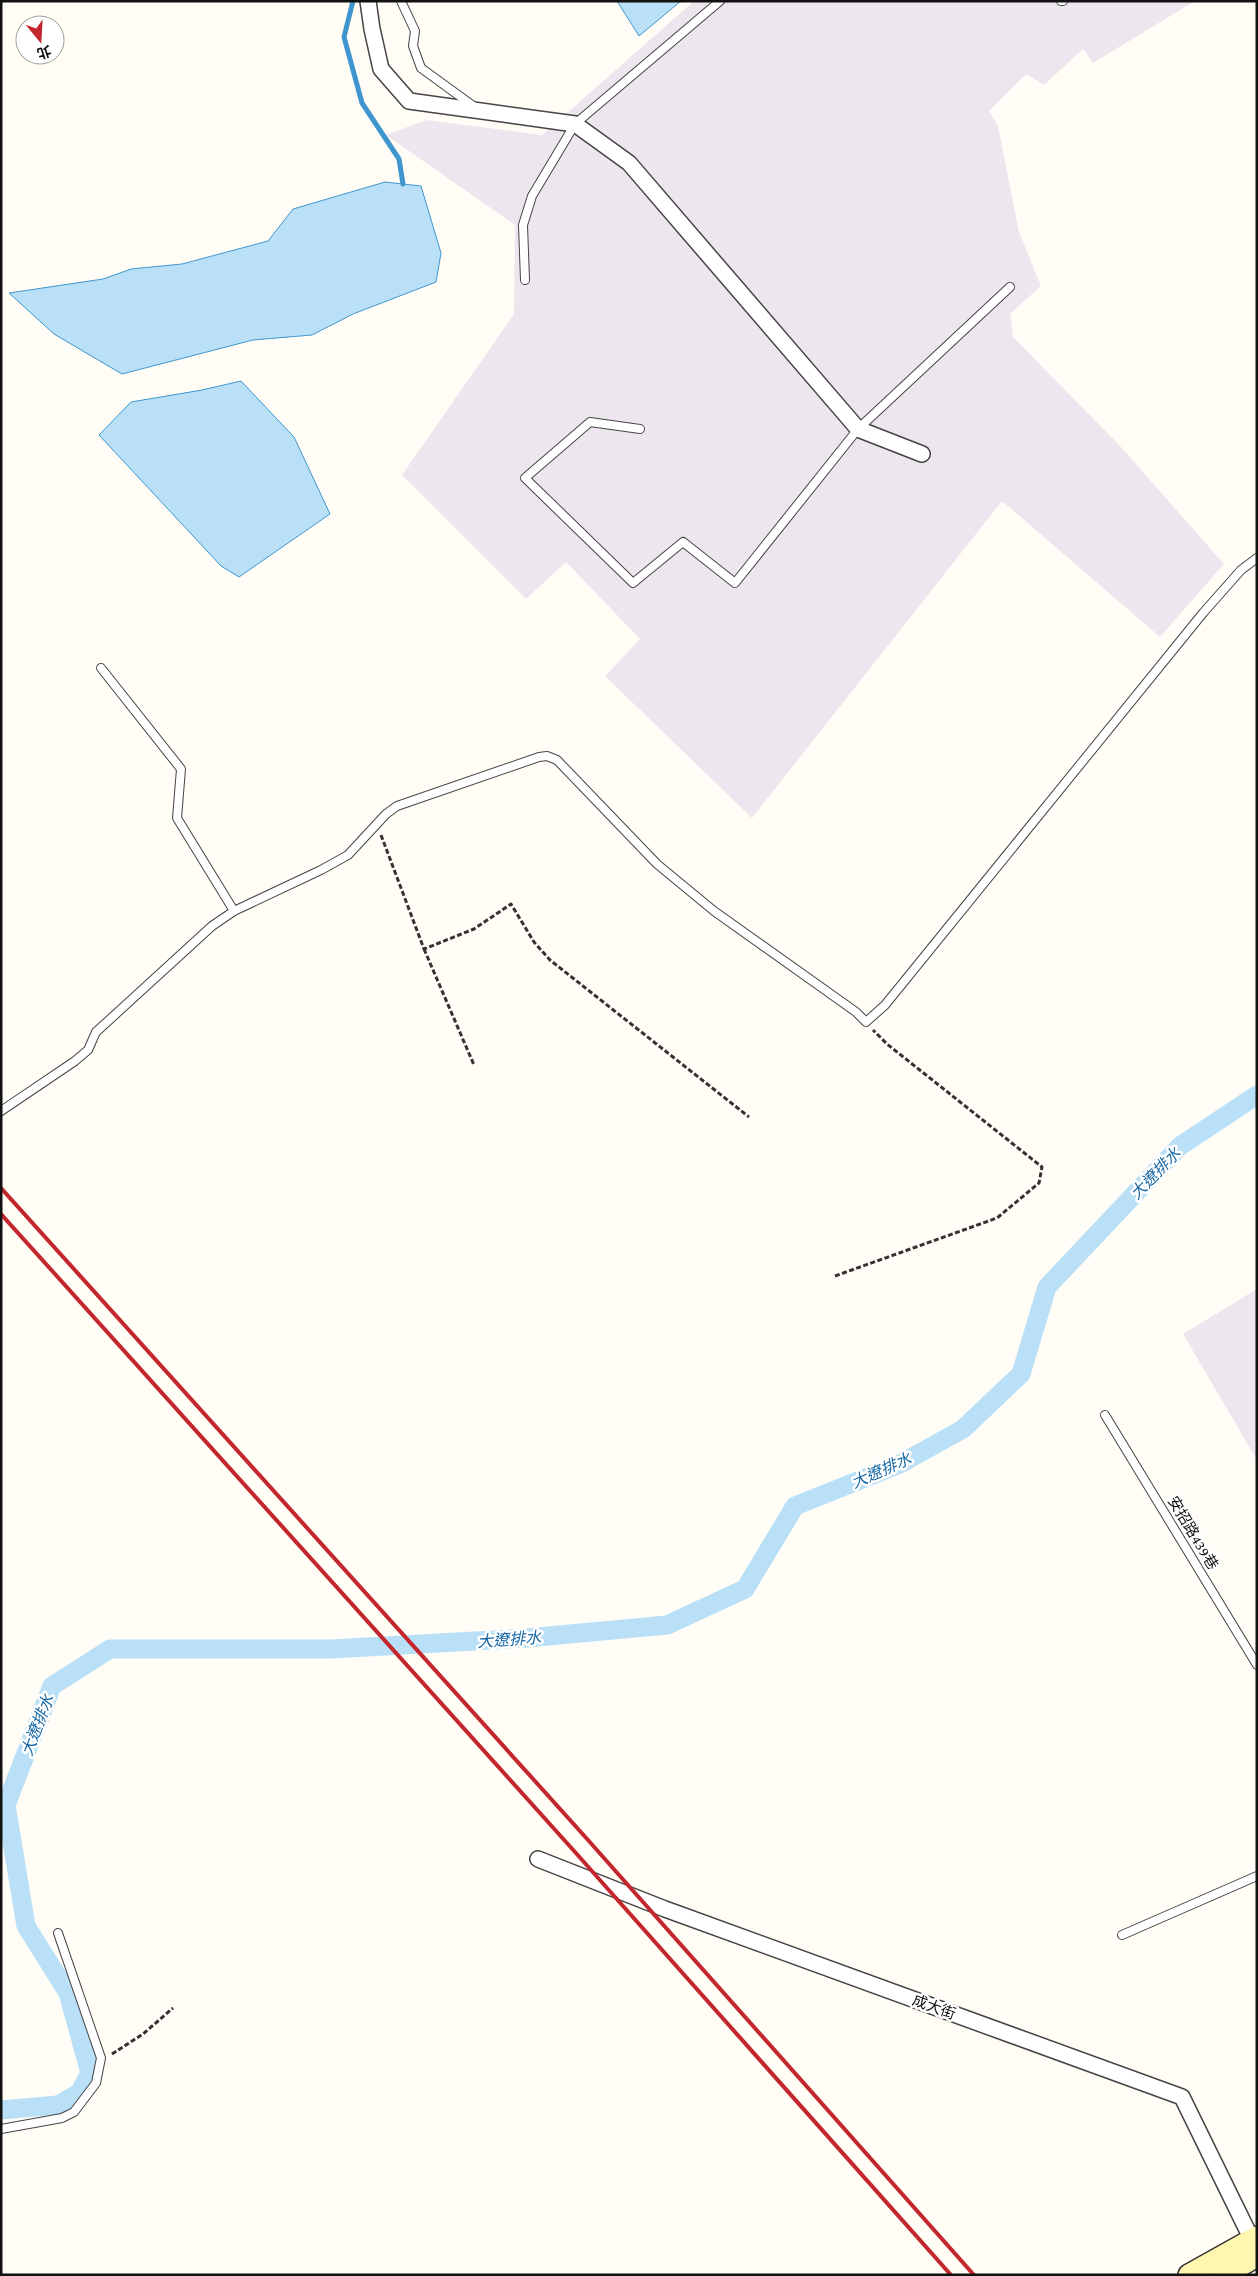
<svg xmlns="http://www.w3.org/2000/svg" width="1258" height="2276" font-family="'Crimson Pro','Noto Sans TC',serif">
	<style>
		.industrial { fill: #eee6ef }
		.water { fill: #b9e0f7; stroke: #3f96cf }
		.lines { fill: none; stroke-linecap: round; stroke-linejoin: round }
		.stream { stroke: #3f96cf; stroke-width: 5 }
		.canal { stroke: #b9e0f7; stroke-width: 19 }
		.lane-casing { stroke: #444; stroke-width: 10 }
		.street-casing { stroke: #444; stroke-width: 18 }
		.secondary-casing { stroke: #333; stroke-width: 24 }
		.path { stroke: #333; stroke-width: 3; stroke-dasharray: 5 2.5; stroke-linecap: butt }
		.lane { stroke: #fff; stroke-width: 8 }
		.street { stroke: #fff; stroke-width: 15 }
		.secondary { stroke: #fff6b0; stroke-width: 21 }
		.rail { stroke: #c4262e; stroke-width: 4 }
		.labels { text-anchor: middle; stroke-width: 5; stroke-linejoin: round; paint-order: stroke }
		.street-label { font-size: 15px; fill: #111; stroke: #fff }
		.water-label { font-size: 16px; font-style: italic; fill: #1768a6; stroke: #fff }
	</style>
	<rect width="100%" height="100%" fill="#fffdf5"/>
	<!-- industrial -->
	<g class="industrial">
		<polygon points="694,1 1195,1 1093,63 1083,49 1044,85 1026,74 989,111 998,126 1019,232 1041,286 1010,314 1013,337 1121,447 1224,564 1160,637 1002,501 752,818 605,676 640,639 566,562 526,599 402,475 514,314 515,225 386,135 426,120 542,135"/>
		<polygon points="1257,1289 1257,1460 1183,1334"/>
	</g>
	<!-- water -->
	<g class="water">
		<polygon points="617,1 681,1 639,36"/>
		<polygon points="385,182 421,186 441,253 436,282 353,314 312,335 253,340 122,374 54,334 9,293 103,279 131,269 182,264 268,241 293,209"/>
		<polygon points="241,381 294,437 330,514 239,577 221,566 99,435 131,402 202,390"/>
	</g>
	<g class="lines">
		<!-- stream -->
		<polyline class="stream" points="353,1 344,37 362,103 399,159 403,184"/>
		<!-- canal -->
		<polyline class="canal" points="1,2110 58,2105 79,2093 90,2073 68,1993 26,1926 6,1805 52,1686 110,1649 331,1649 527,1638 667,1625 745,1589 795,1506 900,1464 963,1429 1021,1374 1047,1287 1180,1146 1257,1095"/>
		<defs>
			<g id="lane">
				<polyline points="401,1 415,31 413,46 421,68 476,108"/>
				<polyline points="1061,1 1063,1"/>
				<polyline points="525,280 523,225 532,196 575,124 720,1"/>
				<polyline points="640,429 590,422 525,478 633,583 683,542 735,583 858,429 1010,287"/>
				<polyline points="101,668 181,769 177,818 234,911"/>
				<polyline points="1,1111 75,1061 88,1050 96,1032 107,1022 212,926 234,911 321,870 348,855 386,814 397,806 539,757 547,756 557,760 657,864 714,911 856,1012 866,1022 885,1005 1203,613 1241,570 1257,558"/>
				<polyline points="1105,1415 1257,1665"/>
				<polyline points="1122,1935 1257,1876"/>
				<polyline points="1,2129 62,2118 74,2112 96,2083 101,2058 58,1933"/>
			</g>
			<g id="street">
				<polyline points="368,1 372,29 381,69 409,101 575,124 629,163 858,429 922,454"/>
				<polyline points="538,1859 665,1909 1182,2097 1252,2240"/>
			</g>
			<g id="secondary">
				<polyline points="1189,2275 1257,2237"/>
				<polyline points="1224,2275 1257,2256"/>
			</g>
		</defs>
		<!-- lane casing -->
		<use href="#lane" class="lane-casing"/>
		<!-- street casing -->
		<use href="#street" class="street-casing"/>
		<!-- secondary casing -->
		<use href="#secondary" class="secondary-casing"/>
		<!-- path -->
		<g class="path">
			<polyline points="381,835 424,949 474,929 511,904 534,942 550,960 749,1117"/>
			<polyline points="424,949 474,1065"/>
			<polyline points="835,1276 997,1218 1039,1183 1042,1167 887,1044 873,1030"/>
			<polyline points="112,2054 143,2034 173,2008"/>
		</g>
		<!-- lane -->
		<use href="#lane" class="lane"/>
		<!-- street -->
		<use href="#street" class="street"/>
		<!-- secondary -->
		<use href="#secondary" class="secondary"/>
		<!-- rail -->
		<g class="rail">
			<polyline points="1,1188 588,1840 974,2275"/>
			<polyline points="1,1214 575,1852 951,2275"/>
		</g>
	</g>
	<g class="labels">
		<!-- street labels -->
		<g class="street-label">
			<text transform="translate(1193 1533) rotate(59)" y="5">安招路439巷</text>
			<text transform="translate(934 2007) rotate(20)" y="5">成大街</text>
		</g>
		<!-- water labels -->
		<g class="water-label">
			<text transform="translate(1155 1173) rotate(-46)" y="6">大遼排水</text>
			<text transform="translate(881 1470) rotate(-24)" y="6">大遼排水</text>
			<text transform="translate(509 1639) rotate(-4)" y="6">大遼排水</text>
			<text transform="translate(37 1725) rotate(-69)" y="6">大遼排水</text>
		</g>
	</g>
	<!-- border -->
	<rect width="1258" height="2276" fill="none" stroke="#111111" stroke-width="5"/>
	<!-- north arrow -->
	<g transform="translate(40 40) rotate(162)"><circle r="24" fill="#ffffff" stroke="#a0a0a0"/>
	<path d="M0-4L9 19L0 12L-9 19Z" fill="#c4262e"/>
	<text y="-8" font-size="14" font-weight="bold" text-anchor="middle" fill="#111111">北</text>
	</g>
</svg>
